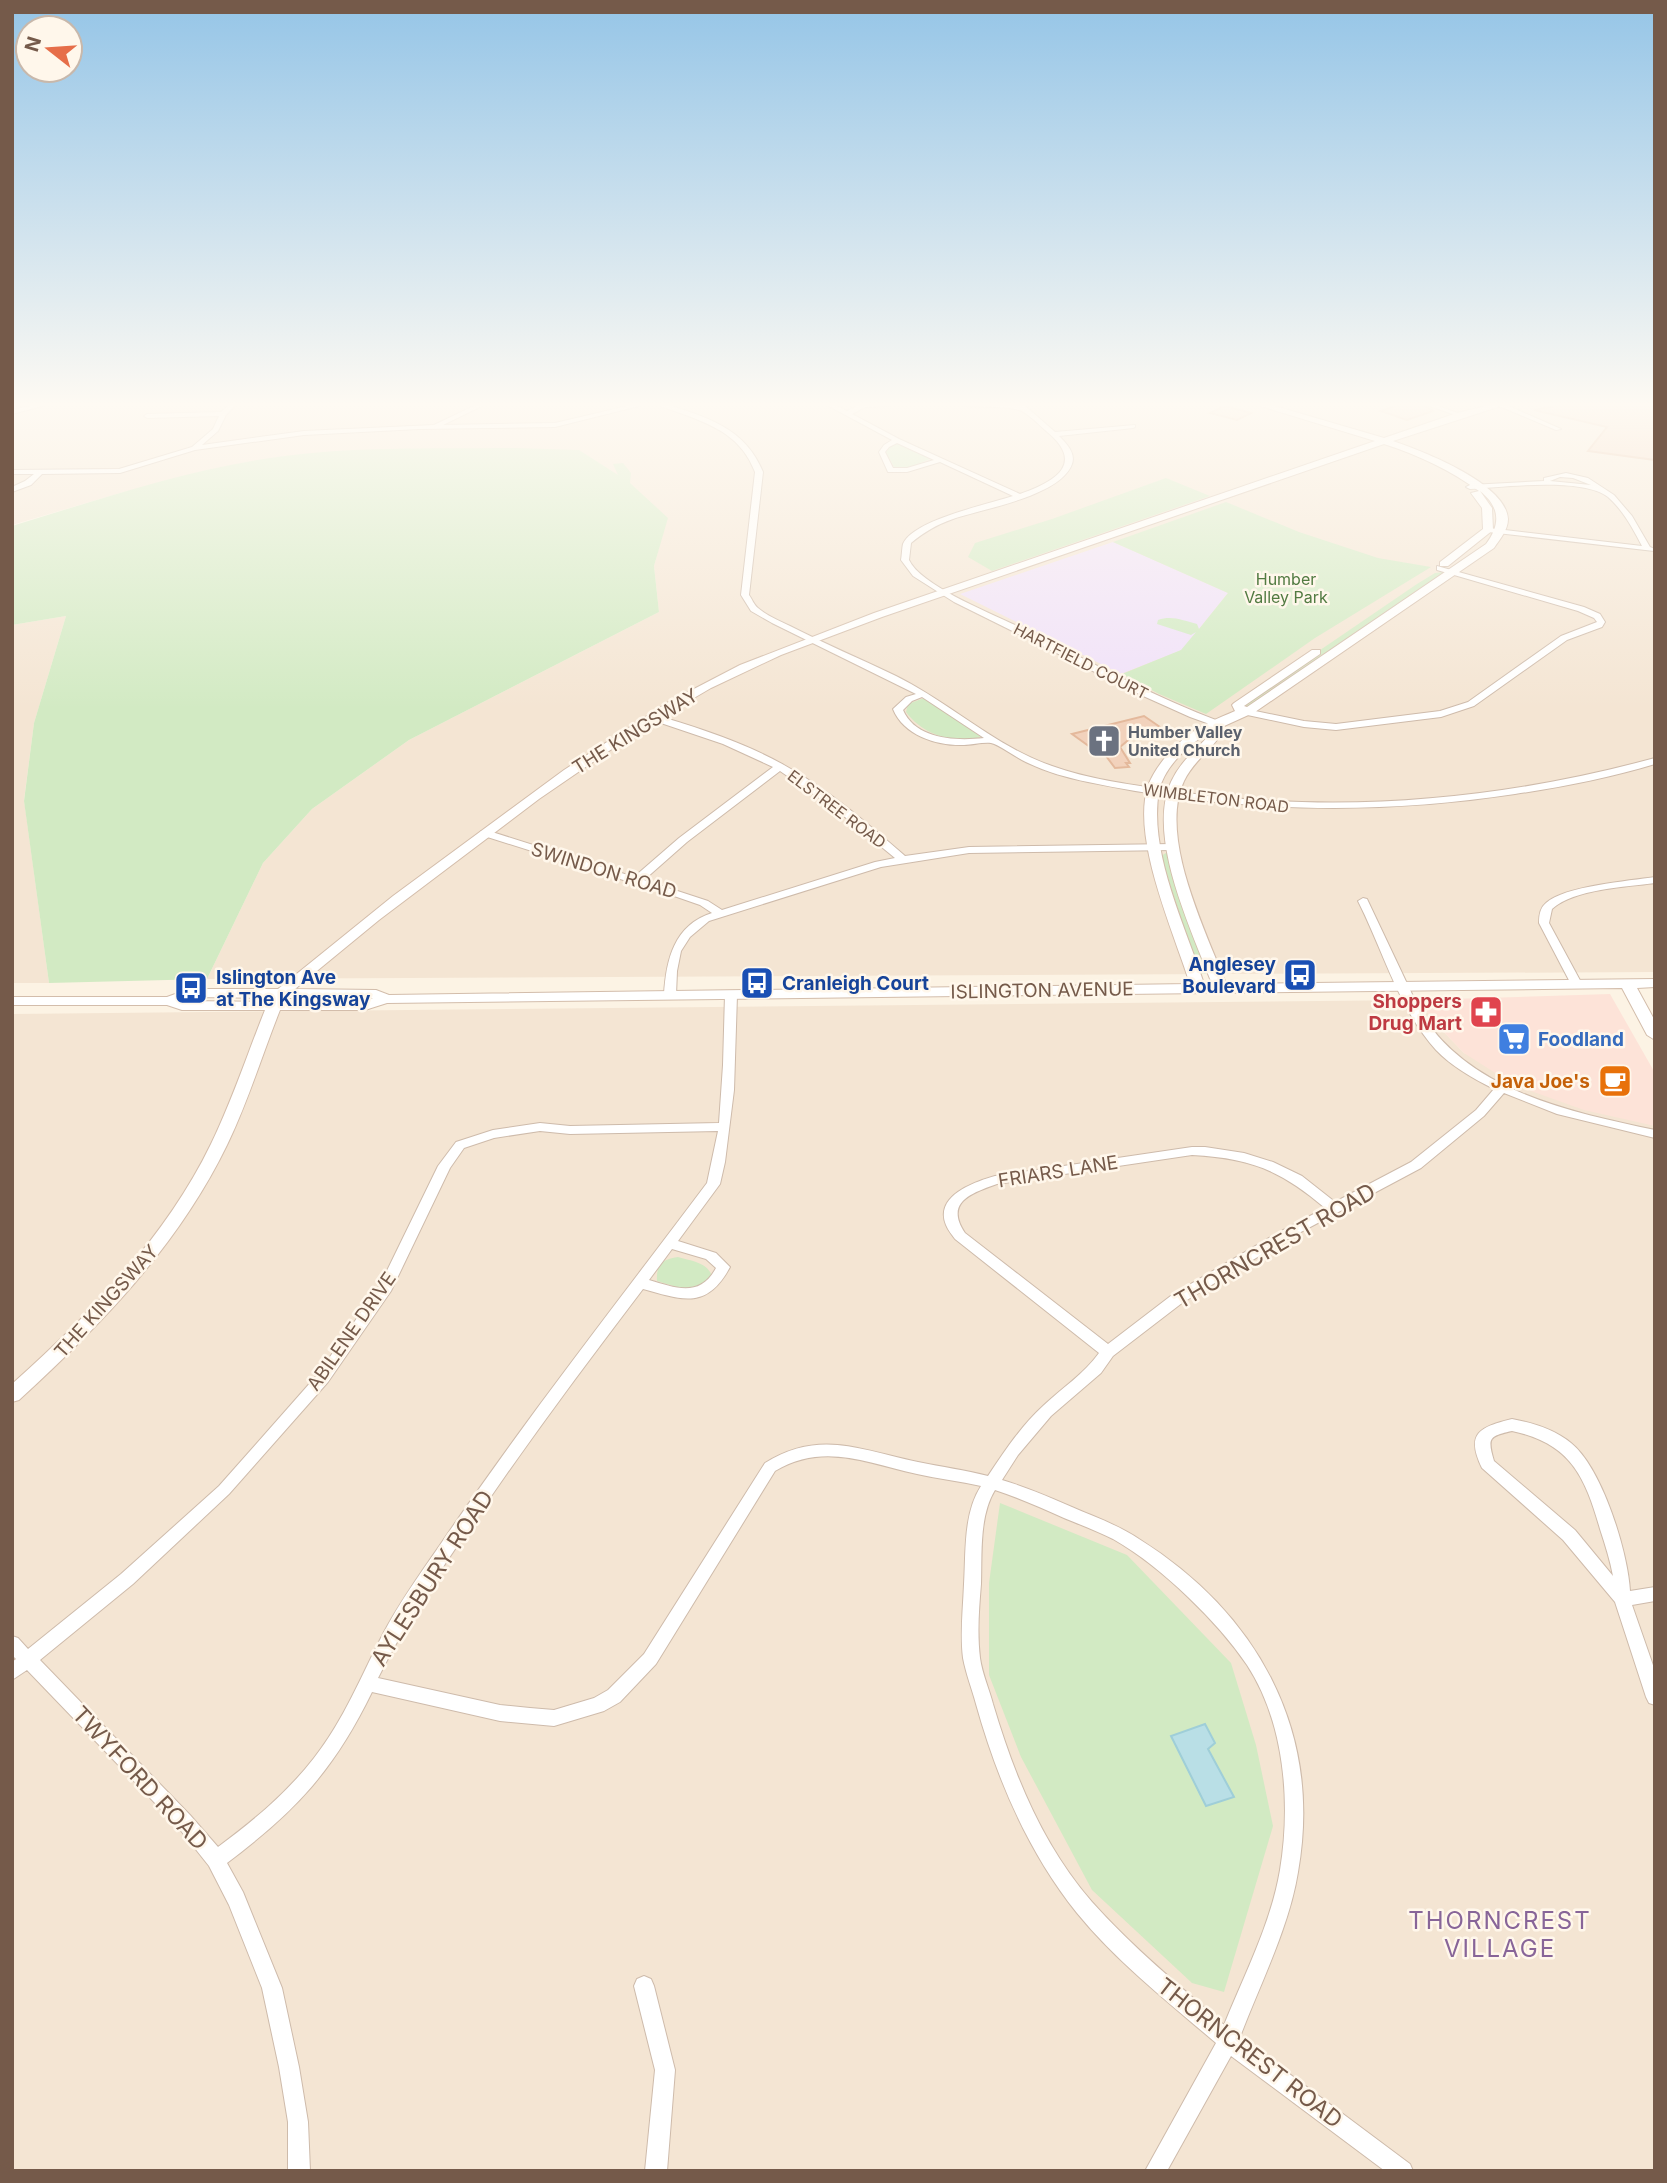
<svg xmlns="http://www.w3.org/2000/svg" width="1667" height="2183" font-family="Inter,sans-serif">
	<style>
		.residential { fill: #f4e5d3 }
		.commercial { fill: #fde3d8 }
		.education { fill: #f0e1f9 }
		.green { fill: #d2eac3 }
		.water { fill: #b9dfe6; stroke: #9fced8; stroke-width: 2 }
		.building { fill: #f2d2bc; stroke: #e4b99c; stroke-width: 2 }
		.lines { fill: none; stroke-linecap: round; stroke-linejoin: round }
		.street-casing { stroke: #cebbab; stroke-width: 2 }
		.secondary-casing { stroke: #d3bdab; stroke-width: 2 }
		.street { fill: #fff; fill-rule: evenodd }
		.secondary { fill: #fff; fill-rule: evenodd }
		.labels { text-anchor: middle; stroke-width: 5; stroke-linejoin: round; paint-order: stroke }
		.far-park-label { font-size: 16px; fill: #527b42; stroke: #fff7eb }
		.far-street-label { font-size: 16px; fill: #755a4a; stroke: #fff7eb }
		.far-worship-label { font-size: 16px; font-weight: bold; fill: #5b616d; stroke: #fff7eb; text-anchor: start }
		.street-label { font-size: 19px; fill: #755a4a; stroke: #fff7eb }
		.transit-label { font-size: 19px; font-weight: bold; fill: #164399; stroke: #fff7eb; text-anchor: start }
		.health-label { font-size: 19px; font-weight: bold; fill: #be3a42; stroke: #fff7eb; text-anchor: end }
		.shop-label { font-size: 19px; font-weight: bold; fill: #366cbe; stroke: #fff7eb; text-anchor: start }
		.food-label { font-size: 19px; font-weight: bold; fill: #c56008; stroke: #fff7eb; text-anchor: end }
		.near-street-label { font-size: 23px; fill: #755a4a; stroke: #fff7eb }
		.near-neighbourhood-label { font-size: 24px; letter-spacing: 2px; fill: #886598; stroke: #fff7eb }
	</style>
	<rect width="100%" height="100%" fill="#fcf3e4"/>
	<!-- residential -->
	<g class="residential">
		<polygon points="12,404 1561,404 1574,410 1655,429 1655,972 207,979 263,863 312,809 409,740 659,612 654,566 667,518 251,462 120,493 12,525"/>
		<polygon points="66,616 34,723 24,800 49,983 12,983 12,625"/>
		<polygon points="1418,1000 1437,1025 1464,1053 1655,1126 1655,2171 12,2171 12,1014"/>
	</g>
	<!-- commercial -->
	<polygon class="commercial" points="1610,994 1655,1073 1655,1126 1584,1110 1514,1085 1464,1053 1437,1025 1418,1000"/>
	<!-- education -->
	<polygon class="education" points="1113,542 1228,593 1182,650 1121,674 960,594"/>
	<!-- green -->
	<g class="green">
		<polygon points="898,444 930,458 930,459 911,467 894,467 886,452 891,445"/>
		<path d="M 516,448 L 579,450 L 618,475 L 613,464 L 623,463 L 631,473 L 630,483 L 668,518 L 654,566 L 659,612 L 409,740 L 312,809 L 263,863 L 207,979 L 49,983 L 24,801 L 34,723 L 66,616 L 12,625 L 12,526 C 97,500 183,471 270,458 C 351,446 434,449 516,448 Z"/>
		<polygon points="1166,478 1210,496 992,571 968,557 975,543 1052,519"/>
		<path d="M 1226,502 L 1299,532 L 1378,558 L 1431,567 L 1315,638 L 1206,714 L 1159,694 L 1122,674 L 1181,650 L 1196,632 L 1191,635 L 1157,624 L 1158,620 C 1172,615 1184,621 1197,624 L 1199,629 L 1228,593 L 1113,542 Z"/>
		<polygon points="1444,572 1247,708 1241,704 1417,584 1435,573"/>
		<path d="M 924,698 L 928,700 L 981,737 C 952,743 924,736 906,712 L 908,704 Z"/>
		<polygon points="1166,853 1170,854 1206,974 1199,974 1161,856"/>
		<path d="M 678,1257 C 691,1261 707,1262 712,1276 L 693,1292 L 657,1281 C 656,1265 662,1259 678,1257 Z"/>
		<polygon points="1000,1503 1127,1555 1231,1663 1256,1745 1273,1826 1224,1992 1192,1983 1092,1890 1021,1757 989,1675 989,1583"/>
	</g>
	<!-- water -->
	<polygon class="water" points="1205,1724 1215,1743 1208,1749 1234,1797 1206,1806 1171,1736"/>
	<!-- building -->
	<g class="building">
		<polygon points="1401,404 1421,404 1433,411 1407,420 1381,411"/>
		<polygon points="1567,404 1655,404 1655,460 1588,451 1607,427 1534,410"/>
		<polygon points="1225,406 1251,413 1237,420 1210,413"/>
		<polygon points="1144,716 1160,727 1137,733 1120,747 1130,763 1126,763 1129,767 1115,768 1103,752 1097,752 1072,734"/>
	</g>
	<g class="lines">
		<defs>
			<g id="street">
				<polygon points="39,404 50,404 12,414 12,410"/>
				<polygon points="230,404 237,404 226,415 218,431 202,445 304,431 434,425 478,404 486,404 443,425 555,423 636,404 647,404 555,427 419,429 304,435 195,450 120,473 42,474 31,485 12,492 12,487 25,481 34,474 12,474 12,470 119,469 192,447 213,429 219,416 147,418 144,416 147,414 221,412"/>
				<path d="M 657,404 L 666,404 C 708,418 745,428 763,472 L 749,595 C 752,599 754,605 758,608 C 767,616 780,621 790,626 C 825,644 861,659 896,676 C 949,702 996,747 1052,766 C 1088,779 1128,784 1166,790 C 1332,815 1493,802 1655,758 L 1655,764 C 1609,778 1562,787 1515,794 C 1372,816 1230,812 1088,782 C 1068,778 1047,772 1028,763 C 1018,759 1000,745 991,743 C 983,742 972,745 964,745 C 938,746 904,736 893,709 L 906,697 L 916,694 L 772,623 L 751,611 L 741,595 L 755,472 C 742,438 716,426 683,414 C 674,411 664,408 657,404 ZM 922,697 L 984,738 C 957,741 916,740 903,710 L 912,701 Z"/>
				<path d="M 825,404 L 833,404 L 847,411 L 861,404 L 892,404 L 889,406 L 865,407 L 852,414 L 899,439 L 1020,494 C 1057,481 1086,463 1045,430 C 1038,424 1027,412 1019,410 C 1007,406 979,407 965,406 L 962,404 L 1017,406 L 1016,404 L 1023,404 L 1055,432 L 1135,425 L 1135,427 L 1133,428 L 1059,436 C 1066,443 1076,453 1072,464 C 1061,496 982,509 953,519 C 936,525 924,532 911,543 L 909,560 C 922,588 1003,618 1032,633 C 1095,664 1156,698 1221,722 L 1221,726 L 1215,726 L 1190,717 L 1141,695 L 954,602 L 913,576 L 901,560 C 902,555 902,548 903,544 C 913,520 989,504 1013,496 L 940,462 L 907,472 L 888,472 L 879,452 L 884,445 L 892,440 ZM 897,443 L 934,460 L 907,468 L 893,468 L 885,452 L 889,447 Z"/>
				<polygon points="1424,404 1433,404 1463,415 1458,416"/>
				<polygon points="1498,404 1504,404 1561,429 1556,430 1499,406"/>
				<path d="M 1566,473 L 1588,478 L 1614,495 L 1632,516 L 1650,547 L 1655,549 L 1654,551 L 1488,532 L 1484,530 L 1488,528 L 1642,546 C 1633,529 1623,510 1608,497 C 1582,477 1503,487 1470,489 L 1466,487 L 1470,485 L 1544,481 L 1544,478 ZM 1560,477 L 1573,478 L 1591,485 L 1550,481 Z"/>
				<polygon points="1437,566 1584,607 1600,614 1605,622 1602,627 1567,640 1474,706 1441,717 1336,730 1304,727 1238,713 1236,711 1241,708 1304,721 1336,724 1440,711 1468,702 1561,636 1597,622 1594,618 1578,611 1437,570"/>
				<path d="M 652,714 C 696,727 743,742 784,765 C 828,789 867,823 905,856 L 969,847 L 1173,844 L 1178,847 L 1173,850 L 969,853 L 881,867 L 709,921 L 690,937 L 681,951 L 677,971 L 676,995 L 670,998 L 666,997 L 664,995 C 666,960 674,925 712,913 L 700,905 L 677,897 L 481,835 L 480,833 L 481,831 L 489,831 L 634,877 L 679,838 L 773,767 L 723,744 L 649,719 L 649,715 ZM 780,771 L 834,808 L 895,858 L 875,862 L 722,910 L 708,901 L 644,880 L 687,842 Z"/>
				<path d="M 1655,877 L 1655,883 C 1626,887 1574,889 1552,909 L 1549,923 L 1582,984 L 1576,987 L 1572,986 L 1539,923 C 1539,915 1540,908 1546,903 C 1564,886 1629,881 1655,877 Z"/>
				<path d="M 1363,898 L 1367,899 L 1420,1011 C 1467,1091 1571,1112 1655,1130 L 1655,1138 L 1557,1114 L 1504,1093 L 1484,1116 L 1421,1168 L 1284,1241 L 1182,1303 L 1113,1356 L 1101,1373 L 1051,1416 L 1018,1455 L 1002,1480 C 1033,1489 1062,1503 1091,1515 C 1108,1522 1124,1529 1139,1539 C 1257,1613 1323,1731 1298,1872 C 1289,1928 1260,1984 1240,2037 L 1410,2164 L 1413,2171 L 1385,2171 L 1231,2056 L 1167,2171 L 1145,2171 L 1216,2043 C 1168,2002 1117,1962 1077,1913 C 1028,1852 997,1779 976,1704 C 972,1689 966,1674 963,1658 C 960,1634 963,1609 964,1584 C 966,1553 963,1514 981,1486 C 960,1481 938,1479 917,1474 C 866,1463 824,1442 775,1471 L 656,1664 L 620,1702 L 604,1711 L 554,1726 L 500,1721 L 372,1692 C 334,1770 296,1811 227,1863 L 243,1892 L 282,1988 L 299,2067 L 308,2122 L 310,2171 L 288,2171 L 288,2122 L 279,2067 L 262,1988 L 229,1905 L 209,1866 L 178,1827 L 27,1670 L 12,1680 L 12,1662 L 16,1659 L 12,1655 L 12,1636 L 18,1638 L 28,1649 L 121,1574 L 219,1486 L 318,1374 L 380,1285 L 438,1166 L 456,1142 L 493,1130 L 540,1123 L 570,1126 L 719,1123 L 723,1065 L 725,995 L 731,992 L 737,995 L 734,1090 L 725,1162 L 720,1184 L 678,1241 L 716,1253 L 730,1267 C 707,1310 683,1300 643,1289 C 587,1363 531,1437 479,1514 C 442,1567 407,1620 378,1678 L 500,1705 L 530,1708 L 554,1710 L 594,1698 L 608,1690 L 644,1654 L 765,1463 C 820,1429 860,1450 918,1462 C 942,1467 965,1470 988,1476 C 1004,1452 1021,1426 1043,1406 C 1062,1388 1084,1374 1099,1353 L 955,1239 C 952,1235 948,1230 946,1225 C 934,1196 974,1182 995,1176 L 1192,1147 L 1205,1147 L 1244,1153 L 1273,1162 L 1302,1176 L 1335,1202 L 1411,1162 L 1476,1110 L 1494,1089 C 1474,1079 1451,1066 1436,1050 C 1398,1008 1383,950 1358,901 ZM 540,1131 L 570,1134 L 718,1131 L 707,1183 C 617,1303 524,1421 440,1545 C 420,1574 399,1603 383,1634 C 361,1676 344,1720 314,1758 C 287,1793 253,1821 218,1847 L 190,1815 L 40,1660 L 133,1584 L 229,1494 L 328,1382 L 391,1291 L 450,1168 L 464,1148 L 494,1138 ZM 1192,1155 C 1250,1158 1280,1170 1325,1208 L 1274,1235 L 1172,1295 L 1108,1344 L 965,1233 C 944,1202 972,1193 997,1184 ZM 672,1249 L 706,1259 L 716,1268 C 700,1298 676,1288 649,1280 ZM 995,1490 C 1019,1498 1042,1508 1064,1518 C 1081,1525 1097,1531 1113,1539 C 1141,1555 1165,1575 1188,1597 C 1210,1618 1230,1640 1247,1665 C 1285,1723 1291,1804 1280,1870 C 1271,1924 1244,1975 1224,2025 C 1179,1985 1132,1947 1092,1902 C 1043,1846 1014,1775 993,1704 C 989,1689 982,1673 980,1658 C 977,1633 979,1608 981,1584 C 982,1554 979,1516 995,1490 Z"/>
				<path d="M 1512,1419 C 1533,1423 1554,1429 1571,1443 C 1602,1468 1628,1552 1630,1591 L 1655,1587 L 1655,1601 L 1632,1605 L 1655,1671 L 1655,1705 L 1649,1703 L 1646,1697 L 1615,1602 L 1563,1540 L 1482,1468 C 1465,1433 1480,1427 1512,1419 ZM 1512,1431 C 1570,1443 1585,1476 1600,1529 C 1605,1544 1610,1560 1613,1576 L 1575,1530 L 1494,1461 C 1487,1438 1489,1436 1512,1431 Z"/>
				<polygon points="644,1976 651,1979 654,1986 675,2070 667,2171 645,2171 655,2070 634,1986 637,1979"/>
			</g>
			<path id="secondary" d="M 1254,404 L 1267,404 L 1285,409 L 1384,438 L 1457,413 L 1494,404 L 1507,404 L 1393,441 C 1422,451 1506,483 1508,519 C 1508,530 1500,539 1494,548 L 1255,712 L 1222,727 L 1224,730 C 1213,749 1194,760 1184,781 C 1158,837 1206,931 1226,984 L 1655,979 L 1655,987 L 1637,988 L 1655,1021 L 1655,1040 L 1647,1035 L 1622,988 L 387,1003 L 365,1010 L 280,1010 C 262,1055 248,1102 227,1145 C 178,1246 101,1325 19,1400 L 12,1402 L 12,1384 C 90,1314 165,1239 211,1144 C 232,1101 247,1055 265,1010 L 182,1010 L 167,1005 L 12,1005 L 12,997 L 167,997 L 189,989 L 278,989 L 393,896 L 564,770 L 667,703 L 740,665 L 874,613 L 1375,441 ZM 1384,444 C 1418,455 1450,470 1479,491 L 1471,493 L 1482,508 L 1483,529 L 1440,562 L 1440,566 L 1448,566 L 1493,530 L 1492,508 L 1480,491 C 1500,507 1501,524 1486,544 L 1247,707 L 1244,706 L 1320,654 L 1320,650 L 1312,650 L 1234,703 L 1232,705 L 1235,711 C 1219,718 1201,725 1187,736 C 1172,748 1155,767 1148,786 C 1131,838 1174,933 1190,984 L 389,995 L 376,990 L 295,989 L 379,920 L 539,799 L 641,729 L 711,688 L 781,655 L 882,617 ZM 1211,732 C 1198,750 1182,758 1171,782 C 1146,837 1192,931 1212,984 L 1204,984 C 1186,927 1148,852 1159,791 C 1164,767 1190,742 1211,732 ZM 191,997 L 272,998 L 269,1002 L 182,1001 ZM 286,998 L 373,998 L 364,1002 L 284,1002 Z"/>
		</defs>
		<!-- street casing -->
		<use href="#street" class="street-casing"/>
		<!-- secondary casing -->
		<use href="#secondary" class="secondary-casing"/>
		<!-- street -->
		<use href="#street" class="street"/>
		<!-- secondary -->
		<use href="#secondary" class="secondary"/>
	</g>
	<!-- sky -->
	<linearGradient id="sky" x2="0" y2="1"><stop stop-color="#95c5e7"/><stop offset="0.57" stop-color="#fefaf3"/><stop offset="1" stop-color="#fefaf3" stop-opacity="0"/></linearGradient>
	<rect width="1667" height="709" fill="url(#sky)"/>
	<!-- icons -->
	<defs>
		<symbol id="church-square" viewBox="-11 -11 22 22"><rect x="-9" y="-9" width="18" height="18" rx="4" fill="#6b7280" stroke="#fff7eb"/><path d="M-1.2-6h2.4v3.5h3.3v2.4h-3.3V6h-2.4V-.1h-3.3v-2.4h3.3Z" fill="#fff"/></symbol>
		<symbol id="bus-square" viewBox="-11 -11 22 22"><rect x="-9" y="-9" width="18" height="18" rx="4" fill="#1a4fb4" stroke="#fff7eb"/><path d="M-5-6H5V4H4V6H2V4H-2V6H-4V4H-5ZM-3.5-4V0h7V-4ZM-3.5 1.2v1.5H-2V1.2ZM2 1.2v1.5H3.5V1.2Z" fill="#fff"/></symbol>
		<symbol id="pharmacy-square" viewBox="-11 -11 22 22"><rect x="-9" y="-9" width="18" height="18" rx="4" fill="#e0444e" stroke="#fff7eb"/><path d="M-2-6h4v4h4v4h-4v4h-4v-4h-4v-4h4Z" fill="#fff"/></symbol>
		<symbol id="supermarket-square" viewBox="-11 -11 22 22"><rect x="-9" y="-9" width="18" height="18" rx="4" fill="#3f7fe0" stroke="#fff7eb"/><path d="M-6-5.5h2.5l.6 2H6L4.5 2H-2.5L-4.4-4H-6ZM-1.5 3.2a1.3 1.3 0 1 0 .1 0ZM3 3.2a1.3 1.3 0 1 0 .1 0Z" fill="#fff"/></symbol>
		<symbol id="cafe-square" viewBox="-11 -11 22 22"><rect x="-9" y="-9" width="18" height="18" rx="4" fill="#e8710a" stroke="#fff7eb"/><path d="M-5.5-4.5H6V0H3Q3 3.5 0 3.5H-2.5Q-5.5 3.5-5.5 0ZM3-3.2v2h1.7v-2ZM-6 4.5H4V6H-6Z" fill="#fff"/></symbol>
	</defs>
	<g fill-rule="evenodd">
		<use href="#church-square" x="1085" y="722" width="38" height="38"/>
		<use href="#bus-square" x="1281" y="956" width="38" height="38"/>
		<use href="#bus-square" x="738" y="964" width="38" height="38"/>
		<use href="#bus-square" x="172" y="969" width="38" height="38"/>
		<use href="#pharmacy-square" x="1467" y="993" width="38" height="38"/>
		<use href="#supermarket-square" x="1495" y="1020" width="38" height="38"/>
		<use href="#cafe-square" x="1596" y="1062" width="38" height="38"/>
	</g>
	<g class="labels">
		<!-- far-park labels -->
		<g class="far-park-label">
			<text x="1286" y="585">Humber<tspan x="1286" dy="18">Valley Park</tspan></text>
		</g>
		<!-- far-street labels -->
		<g class="far-street-label">
			<text transform="translate(1081 661) rotate(27)" y="6">HARTFIELD COURT</text>
			<text transform="translate(1216 798) rotate(7)" y="6">WIMBLETON ROAD</text>
			<text transform="translate(837 809) rotate(37)" y="6">ELSTREE ROAD</text>
		</g>
		<!-- far-worship labels -->
		<g class="far-worship-label">
			<text x="1128" y="738">Humber Valley<tspan x="1128" dy="18">United Church</tspan></text>
		</g>
		<!-- street labels -->
		<g class="street-label">
			<text transform="translate(635 731) rotate(-32)" y="7">THE KINGSWAY</text>
			<text transform="translate(604 870) rotate(17)" y="7">SWINDON ROAD</text>
			<text transform="translate(1042 990) rotate(-1)" y="7">ISLINGTON AVENUE</text>
			<text transform="translate(1058 1171) rotate(-9)" y="7">FRIARS LANE</text>
			<text transform="translate(106 1301) rotate(-48)" y="7">THE KINGSWAY</text>
			<text transform="translate(351 1331) rotate(-55)" y="7">ABILENE DRIVE</text>
		</g>
		<!-- transit labels -->
		<g class="transit-label">
			<text x="1276" y="971" text-anchor="end">Anglesey<tspan x="1276" dy="22">Boulevard</tspan></text>
			<text x="216" y="984">Islington Ave<tspan x="216" dy="22">at The Kingsway</tspan></text>
			<text x="782" y="990">Cranleigh Court</text>
		</g>
		<!-- health labels -->
		<g class="health-label">
			<text x="1462" y="1008">Shoppers<tspan x="1462" dy="22">Drug Mart</tspan></text>
		</g>
		<!-- shop labels -->
		<g class="shop-label">
			<text x="1538" y="1046">Foodland</text>
		</g>
		<!-- food labels -->
		<g class="food-label">
			<text x="1590" y="1088">Java Joe's</text>
		</g>
		<!-- near-street labels -->
		<g class="near-street-label">
			<text transform="translate(1275 1246) rotate(-30)" y="8">THORNCREST ROAD</text>
			<text transform="translate(432 1578) rotate(-57)" y="8">AYLESBURY ROAD</text>
			<text transform="translate(140 1778) rotate(47)" y="8">TWYFORD ROAD</text>
			<text transform="translate(1250 2053) rotate(38)" y="8">THORNCREST ROAD</text>
		</g>
		<!-- near-neighbourhood labels -->
		<g class="near-neighbourhood-label">
			<text x="1500" y="1929">THORNCREST<tspan x="1500" dy="28">VILLAGE</tspan></text>
		</g>
	</g>
	<!-- border -->
	<rect width="1667" height="2183" fill="none" stroke="#755a4a" stroke-width="28"/>
	<!-- north arrow -->
	<g transform="translate(49 49) rotate(287)"><circle r="33" fill="#fff7eb" stroke="#c8b8ab" stroke-width="2"/>
	<path d="M0-5L12 26L0 18L-12 26Z" fill="#e66e49"/>
	<text y="-10" font-size="19" font-weight="bold" text-anchor="middle" fill="#755a4a">N</text>
	</g>
</svg>
